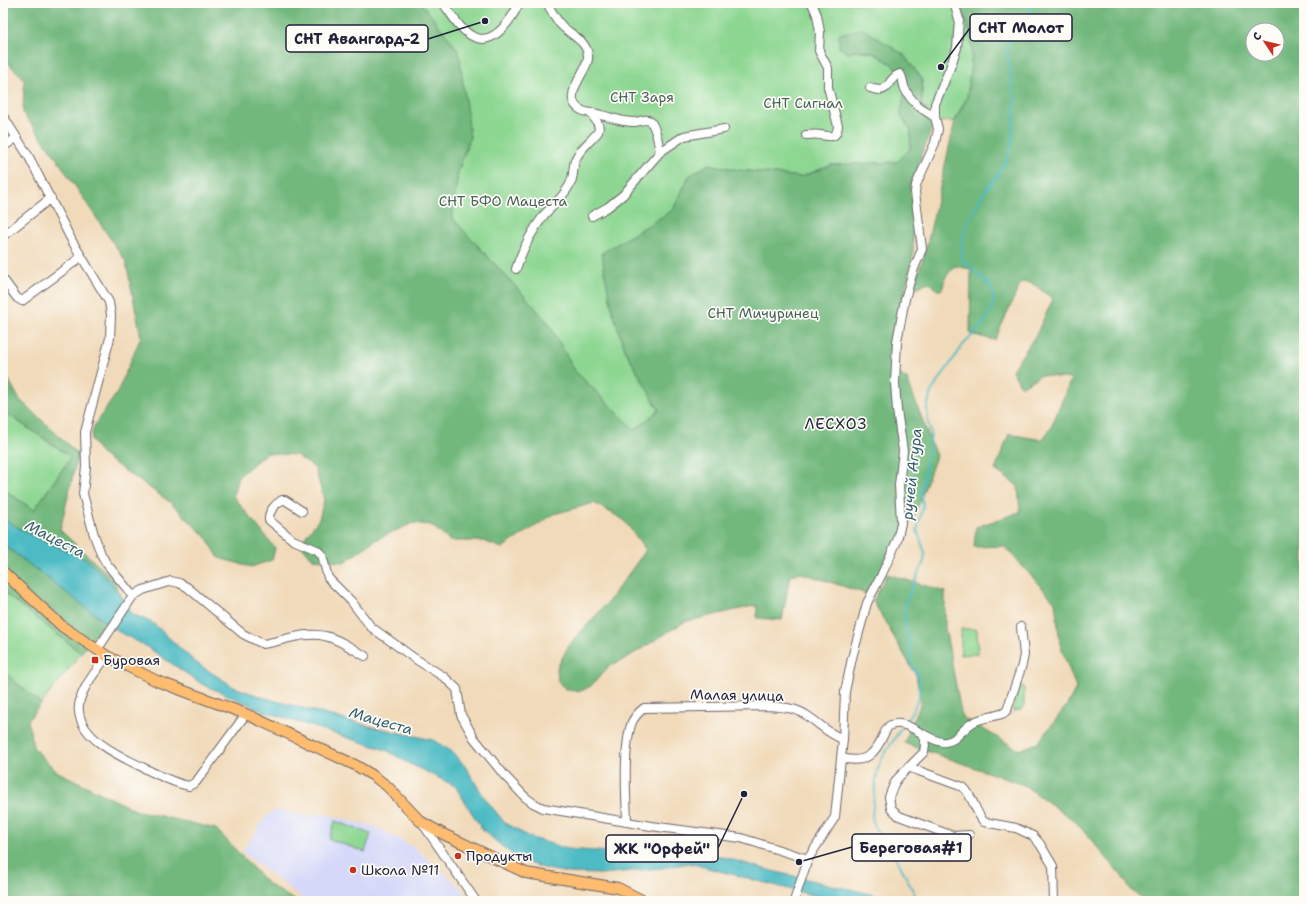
<svg xmlns="http://www.w3.org/2000/svg" width="1307" height="904" font-family="'Shantell Sans',sans-serif">
	<style>
		.built { fill: #d5d8f9 }
		.green { fill: #8ed793; stroke: #587c67 }
		.forest { fill: #72b87d; stroke: #4a6d5c; fill-rule: evenodd }
		.water { fill: #4dbbc4; stroke: #386e80 }
		.lines { fill: none; stroke-linecap: round; stroke-linejoin: round }
		.stream { stroke: #4dbbc4; stroke-width: 2 }
		.minor-casing { stroke: #6a6267; stroke-width: 10 }
		.major-casing { stroke: #6a6267; stroke-width: 12 }
		.minor { stroke: #fff; stroke-width: 8 }
		.major { stroke: #fdbc70; stroke-width: 10 }
		.poi-dot { fill: #c8321e; stroke: #fdfcf7; stroke-width: 1.5 }
		.labels { text-anchor: middle; stroke-width: 3.5; stroke-linejoin: round; paint-order: stroke }
		.park-label { font-size: 14px; fill: #48615a; stroke: #fdfcf7 }
		.poi-label { font-size: 14px; fill: #22223b; stroke: #fdfcf7; text-anchor: start }
		.street-label { font-size: 14px; fill: #22223b; stroke: #fdfcf7 }
		.neighbourhood-label { font-size: 15px; letter-spacing: 1px; fill: #22223b; stroke: #fdfcf7 }
		.water-label { font-size: 15px; font-style: italic; fill: #335f72; stroke: #fdfcf7 }
		.leader { fill: none; stroke: #22223b; stroke-width: 1.5 }
		.callout-dot { fill: #22223b; stroke: #fdfcf7; stroke-width: 1.5 }
		.callout { fill: #fdfcf7; stroke: #22223b; stroke-width: 1.5 }
		.callout-label { font-size: 15px; text-anchor: middle; font-weight: bold; fill: #22223b }
	</style>
	<rect width="100%" height="100%" fill="#fdfcf7"/>
	<filter id="ink" filterUnits="userSpaceOnUse"><feTurbulence type="fractalNoise" baseFrequency=".025" numOctaves="2"/><feDisplacementMap in="SourceGraphic" scale="8" xChannelSelector="R" yChannelSelector="G"/><feConvolveMatrix kernelMatrix="1 2 1 2 8 2 1 2 1" color-interpolation-filters="sRGB"/></filter>
	<filter id="wash" filterUnits="userSpaceOnUse"><feTurbulence type="fractalNoise" baseFrequency=".012" numOctaves="4" result="noise"/><feDisplacementMap in="SourceGraphic" scale="16" xChannelSelector="R" yChannelSelector="G"/><feGaussianBlur stdDeviation="0.9" result="paint"/><feColorMatrix in="noise" values="0 0 0 0 0 0 0 0 0 0 0 0 0 0 0 0 0 1.4 0 .05"/><feComposite in="paint" operator="in"/></filter>
	<g filter="url(#wash)">
		<rect width="100%" height="100%" fill="#f1daba"/>
		<!-- built -->
		<polygon class="built" points="276,810 312,817 320,813 376,827 414,847 461,888 469,901 306,901 242,852 266,817"/>
		<!-- green -->
		<g class="green">
			<path d="M 421,3 L 960,3 L 971,35 L 972,55 L 967,97 L 955,121 L 934,122 L 922,104 L 922,79 L 903,54 L 839,47 L 848,53 C 856,51 862,50 870,52 C 882,55 905,71 907,84 C 908,93 903,106 901,115 L 911,131 L 910,149 L 897,162 L 831,165 L 801,177 L 739,170 L 709,164 L 689,176 L 673,210 L 652,223 L 625,350 L 659,410 L 635,430 L 575,371 L 549,324 L 530,302 L 452,218 L 458,172 L 470,137 Z"/>
			<polygon points="3,411 71,457 34,510 3,489"/>
			<polygon points="3,592 81,653 41,704 3,671"/>
			<polygon points="961,629 977,629 978,654 961,655"/>
			<polygon points="1021,687 1024,687 1024,707 1020,710 1013,711 1012,709 1019,689"/>
			<polygon points="335,821 371,834 365,852 329,839"/>
		</g>
		<!-- forest -->
		<g class="forest">
			<polygon points="3,3 421,3 459,51 470,137 458,172 452,218 530,302 549,324 575,371 635,430 659,410 625,350 613,313 605,275 602,253 673,210 689,176 709,164 739,170 801,177 831,165 897,162 910,149 911,131 901,115 903,100 907,85 904,76 890,63 872,52 859,50 848,53 839,47 839,34 863,29 903,54 922,79 922,104 934,122 910,187 913,205 913,256 893,340 888,367 907,379 936,456 915,515 902,533 867,594 799,572 790,576 782,620 757,618 757,605 684,622 625,659 609,666 591,686 581,691 566,689 558,682 557,668 569,645 608,602 646,550 624,520 594,503 554,514 502,548 483,541 450,541 431,525 413,523 377,539 344,562 313,559 300,544 319,519 324,500 315,468 296,455 266,453 238,477 233,496 275,548 272,560 251,567 219,558 206,537 170,502 101,454 91,439 94,426 117,393 141,337 126,262 55,156 23,113 24,79 3,58"/>
			<path d="M 960,3 L 1304,3 L 1304,901 L 1147,901 L 1132,891 L 1121,875 L 1076,822 L 1024,785 L 904,743 L 921,703 L 916,675 L 873,601 L 887,574 L 945,592 L 945,628 L 962,717 L 1019,750 L 1038,743 L 1067,705 L 1076,688 L 1060,644 L 1055,602 L 1004,546 L 974,547 L 976,527 L 1020,512 L 1018,486 L 995,470 L 1009,434 L 1042,440 L 1051,428 L 1071,379 L 1041,375 L 1021,387 L 1012,370 L 1036,335 L 1053,299 L 1032,283 L 1021,282 L 995,340 L 970,334 L 971,269 L 954,266 L 945,278 L 943,287 L 941,290 L 937,290 L 932,284 L 928,283 L 913,289 L 926,249 L 955,121 L 967,97 L 972,55 L 971,35 ZM 1253,30 L 1277,30 L 1277,54 L 1253,54 Z"/>
			<polygon points="3,369 19,399 78,454 60,530 113,579 131,614 111,583 3,519 3,489 34,510 71,457 3,411"/>
			<polygon points="3,544 105,622 81,653 3,592"/>
			<polygon points="3,671 41,704 28,720 33,747 56,771 135,810 216,829 269,885 296,901 3,901"/>
		</g>
		<!-- water -->
		<polygon class="water" points="3,519 29,534 86,559 111,583 132,614 153,623 195,662 234,687 265,698 369,726 433,740 451,751 465,766 484,797 504,822 529,837 568,849 609,852 658,846 684,846 772,871 900,901 835,901 689,863 662,868 602,874 568,873 547,869 522,861 504,848 482,829 455,786 410,764 386,750 266,712 202,684 144,645 119,632 105,622 3,544"/>
		<g class="lines">
			<!-- stream -->
			<g class="stream">
				<polyline points="905,724 915,706 919,696 919,679 912,664 910,643 905,623 905,604 924,561 925,553 917,530 923,506 921,495 931,434 928,423 927,408 931,392 963,345 983,324 991,311 994,299 992,288 962,259 962,242 968,221 984,192 997,176 1008,157 1012,143 1015,101 1007,52 1009,39 1017,26 1028,16 1032,3"/>
				<polyline points="902,727 883,756 877,771 872,816 875,828 894,853 918,901"/>
			</g>
		</g>
	</g>
	<g filter="url(#ink)">
		<g class="lines">
			<defs>
				<g id="minor">
					<path d="M 443,3 C 452,15 462,34 477,38 C 496,44 513,17 519,3"/>
					<path d="M 547,3 C 551,10 556,20 562,26 C 571,35 586,40 588,55 C 591,68 561,94 578,108 C 585,114 593,112 601,115 C 613,118 622,122 634,122 C 640,122 647,117 651,122 C 657,130 658,142 660,152"/>
					<path d="M 870,88 C 873,89 877,90 880,90 C 889,90 890,76 900,74 C 903,78 903,84 905,89 C 911,102 923,110 935,117"/>
					<polyline points="3,116 29,157 72,241 109,302 111,315 110,338 85,432 86,467 83,494 94,535 101,554 106,563 133,596"/>
					<path d="M 806,135 C 811,135 816,134 820,135 C 831,136 836,140 838,126 L 828,87 L 828,68 L 819,51 L 820,32 L 817,15 L 812,3"/>
					<polyline points="3,147 16,138"/>
					<polyline points="592,216 608,207 623,195 660,152 684,136 724,129"/>
					<polyline points="3,236 51,198"/>
					<path d="M 516,269 C 522,250 532,231 544,215 C 551,207 559,201 565,192 C 568,188 571,183 572,179 C 574,171 573,164 576,158 C 582,147 591,141 598,132 C 601,125 595,119 591,114"/>
					<polyline points="3,279 17,298 22,301 81,257"/>
					<path d="M 302,511 L 285,500 L 282,500 C 275,504 268,512 269,520 L 293,540 L 317,550 L 322,555 L 328,578 L 351,601 L 371,627 L 414,658 L 444,677 L 457,689 L 461,715 L 474,738 L 505,776 L 525,797 L 533,803 L 543,808 L 651,826 L 741,838 L 808,859"/>
					<path d="M 97,650 L 133,596 L 143,590 L 171,581 L 179,583 L 187,587 L 243,634 L 263,644 C 283,641 305,631 325,636 C 339,639 353,649 365,656"/>
					<path d="M 107,656 C 97,670 76,694 79,712 C 82,740 122,757 144,768 C 158,775 173,783 189,786 L 196,782 L 246,714"/>
					<polyline points="923,735 925,745 924,752 898,778 894,784 889,797 891,808 899,816 953,836 969,835"/>
					<path d="M 842,758 C 865,764 875,755 884,734 C 886,731 887,726 891,725 C 905,718 927,740 942,742 C 955,744 962,729 972,723 C 982,717 994,717 1004,713 L 1007,710 L 1022,665 L 1024,655 L 1021,627"/>
					<path d="M 908,767 L 963,787 C 973,796 975,812 984,822 L 1016,828 L 1033,836 L 1040,844 L 1053,866 L 1054,901"/>
					<path d="M 627,821 C 626,795 623,746 632,722 C 635,716 639,712 644,708 L 766,706 C 779,707 795,707 806,715 C 819,723 828,734 843,739"/>
					<polyline points="422,823 476,901"/>
					<polyline points="794,901 808,859 835,817 843,739 845,692 852,658 867,603 881,576 897,541 901,523 899,485 903,451 897,410 895,383 897,341 905,299 913,271 922,249 915,192 916,185 935,143 938,129 935,117 935,104 950,68 957,48 959,19 954,3"/>
				</g>
				<polyline id="major" points="3,572 63,627 107,656 157,681 246,714 355,765 372,775 387,786 420,821 443,834 526,873 618,888 644,901"/>
			</defs>
			<!-- minor casing -->
			<use href="#minor" class="minor-casing"/>
			<!-- major casing -->
			<use href="#major" class="major-casing"/>
			<!-- minor -->
			<use href="#minor" class="minor"/>
			<!-- major -->
			<use href="#major" class="major"/>
		</g>
	</g>
	<!-- markers -->
	<g class="poi-dot">
		<rect x="91" y="656" width="8" height="8" rx="2"/>
		<circle cx="458" cy="856" r="4"/>
		<circle cx="353" cy="870" r="4"/>
	</g>
	<g class="labels">
		<!-- park labels -->
		<g class="park-label">
			<text x="642" y="102">СНТ Заря</text>
			<text x="803" y="108">СНТ Сигнал</text>
			<text x="503" y="206">СНТ БФО Мацеста</text>
			<text x="763" y="318">СНТ Мичуринец</text>
		</g>
		<!-- poi labels -->
		<g class="poi-label">
			<text x="103" y="665">Буровая</text>
			<text x="466" y="861">Продукты</text>
			<text x="361" y="875">Школа №11</text>
		</g>
		<!-- street labels -->
		<g class="street-label">
			<text transform="translate(737 695) rotate(1)" y="5">Малая улица</text>
		</g>
		<!-- neighbourhood labels -->
		<g class="neighbourhood-label">
			<text x="836" y="429">ЛЕСХОЗ</text>
		</g>
		<!-- water labels -->
		<g class="water-label">
			<text transform="translate(912 474) rotate(-84)" y="5">ручей Агура</text>
			<text transform="translate(55 539) rotate(27)" y="5">Мацеста</text>
			<text transform="translate(381 721) rotate(16)" y="5">Мацеста</text>
		</g>
	</g>
	<!-- callouts -->
	<path class="leader" d="M941 67L970 28M485 21L428 39M799 862L852 847M744 794L718 848"/>
	<g class="callout-dot">
		<circle cx="941" cy="67" r="4"/>
		<circle cx="485" cy="21" r="4"/>
		<circle cx="799" cy="862" r="4"/>
		<circle cx="744" cy="794" r="4"/>
	</g>
	<g class="callout">
		<rect x="970" y="14" width="102" height="27" rx="4"/>
		<rect x="286" y="25" width="142" height="27" rx="4"/>
		<rect x="852" y="834" width="119" height="27" rx="4"/>
		<rect x="606" y="835" width="112" height="27" rx="4"/>
	</g>
	<g class="callout-label">
		<text x="1021" y="33">СНТ Молот</text>
		<text x="357" y="44">СНТ Авангард-2</text>
		<text x="911" y="853">Береговая#1</text>
		<text x="662" y="854">ЖК "Орфей"</text>
	</g>
	<!-- margin -->
	<rect width="1307" height="904" fill="none" stroke="#fdfcf7" stroke-width="16"/>
	<!-- north arrow -->
	<g transform="translate(1265 42) rotate(305)"><circle r="19" fill="#fdfcf7" stroke="#a5a5ac"/>
	<path d="M0-3L7 15L0 10L-7 15Z" fill="#c8321e"/>
	<text y="-6" font-size="11" font-weight="bold" text-anchor="middle" fill="#22223b">С</text>
	</g>
</svg>
